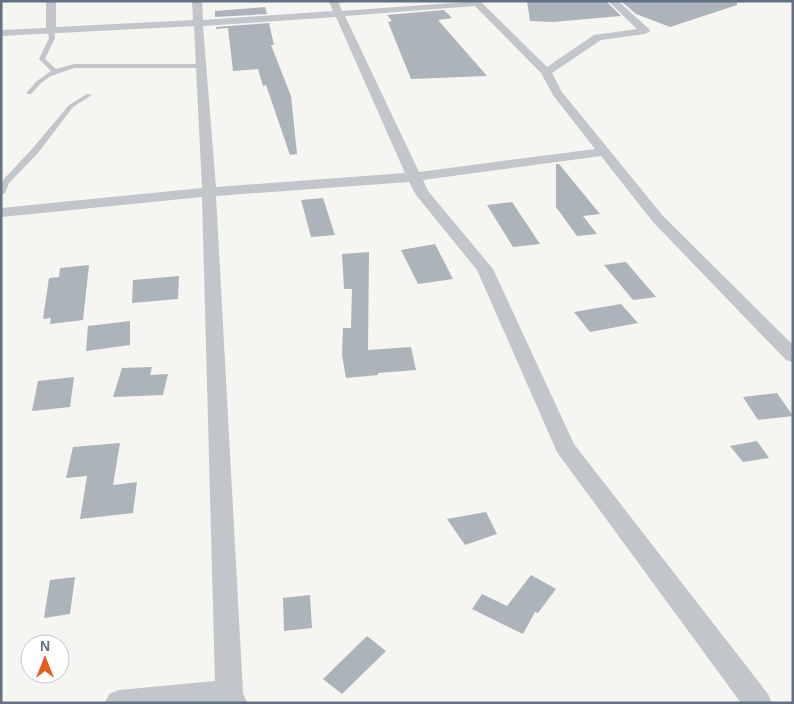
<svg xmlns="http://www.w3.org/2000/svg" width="794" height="704" font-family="Helvetica,sans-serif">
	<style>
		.building { fill: #adb3ba }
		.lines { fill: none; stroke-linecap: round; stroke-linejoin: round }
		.lane { fill: #c2c5c9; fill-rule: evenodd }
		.street { fill: #c2c5c9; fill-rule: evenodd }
	</style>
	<rect width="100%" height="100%" fill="#f5f5f1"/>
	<!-- building -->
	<g class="building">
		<polygon points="527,1 606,1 621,16 553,22 530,21"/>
		<polygon points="621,1 737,1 737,5 670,27 636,14"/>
		<polygon points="265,7 267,14 215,17 215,11"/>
		<polygon points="444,10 452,18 438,20 487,76 411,79 388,22 392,21 387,15"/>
		<polygon points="269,23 274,45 271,45 291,96 297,154 290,155 266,85 263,86 258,69 233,71 228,28 216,29 216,27"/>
		<polygon points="556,164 559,164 600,214 583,216 597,234 577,236 556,207"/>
		<polygon points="323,198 335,235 311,237 301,200"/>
		<polygon points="512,202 540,244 513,247 487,205"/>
		<polygon points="435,244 453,279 418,284 401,250"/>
		<polygon points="369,252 368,350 411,347 416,370 378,373 378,375 346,378 342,355 343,328 351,328 352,289 344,289 342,254"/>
		<polygon points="626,262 656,297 633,300 604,265"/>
		<polygon points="89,265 83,320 50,324 51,318 43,319 49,278 59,277 60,268"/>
		<polygon points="179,276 178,299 132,303 133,280"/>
		<polygon points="621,304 638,323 590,332 574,312"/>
		<polygon points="130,321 130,345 86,351 88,326"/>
		<polygon points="152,367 150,375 168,374 163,395 113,397 122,368"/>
		<polygon points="74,377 70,407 32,411 38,381"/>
		<polygon points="777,393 793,416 758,420 743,397"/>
		<polygon points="757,441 769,458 743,462 730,446"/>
		<polygon points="120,443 113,485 137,482 133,513 80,519 87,476 66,478 73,447"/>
		<polygon points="486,512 497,534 465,545 447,519"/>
		<polygon points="531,575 556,589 538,613 535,612 523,634 472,609 482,594 507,606"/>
		<polygon points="75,577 70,614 44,618 50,580"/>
		<polygon points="310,595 312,628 284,631 283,598"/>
		<polygon points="367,636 386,651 342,694 323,679"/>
	</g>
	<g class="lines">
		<!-- lane -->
		<g class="lane">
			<polygon points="51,28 54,30 55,38 45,59 56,69 74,64 202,64 205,66 202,68 74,68 51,76 41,83 31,94 27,94 27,92 37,81 51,71 39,59 49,38 48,30"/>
			<polygon points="87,94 92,95 73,107 38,153 9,183 5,193 1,195 1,184 3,180 32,149 69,105"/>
		</g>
		<!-- street -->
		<path class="street" d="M 46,1 L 56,1 L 56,27 L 193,20 L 192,1 L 202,1 L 203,20 L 333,11 L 329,1 L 338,1 L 342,11 L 480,1 L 547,67 L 594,35 L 637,29 L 608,1 L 618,1 L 649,29 L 650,31 L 645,34 L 601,40 L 552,73 L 562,92 L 663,216 L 793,345 L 793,362 L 786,360 L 653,222 L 601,156 L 423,180 L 428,191 L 493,269 L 574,444 L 768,694 L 772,703 L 741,703 L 557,452 L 477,270 L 416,195 L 409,182 L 216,196 L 243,693 L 247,703 L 105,703 L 109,694 L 119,690 L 215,681 L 202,197 L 1,217 L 1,208 L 202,188 L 194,26 L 1,36 L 1,30 L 46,28 ZM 475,6 L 541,73 L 553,95 L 595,149 L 419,172 L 345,16 ZM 336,17 L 405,173 L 216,187 L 203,26 Z"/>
	</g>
	<!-- border -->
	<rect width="794" height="704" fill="none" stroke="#637283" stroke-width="5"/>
	<!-- north arrow -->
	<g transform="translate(45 659)"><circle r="24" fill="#ffffff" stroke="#c1c7cd"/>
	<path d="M0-4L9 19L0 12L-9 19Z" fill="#e75d20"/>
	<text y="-8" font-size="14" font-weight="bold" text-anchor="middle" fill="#637283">N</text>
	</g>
</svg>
